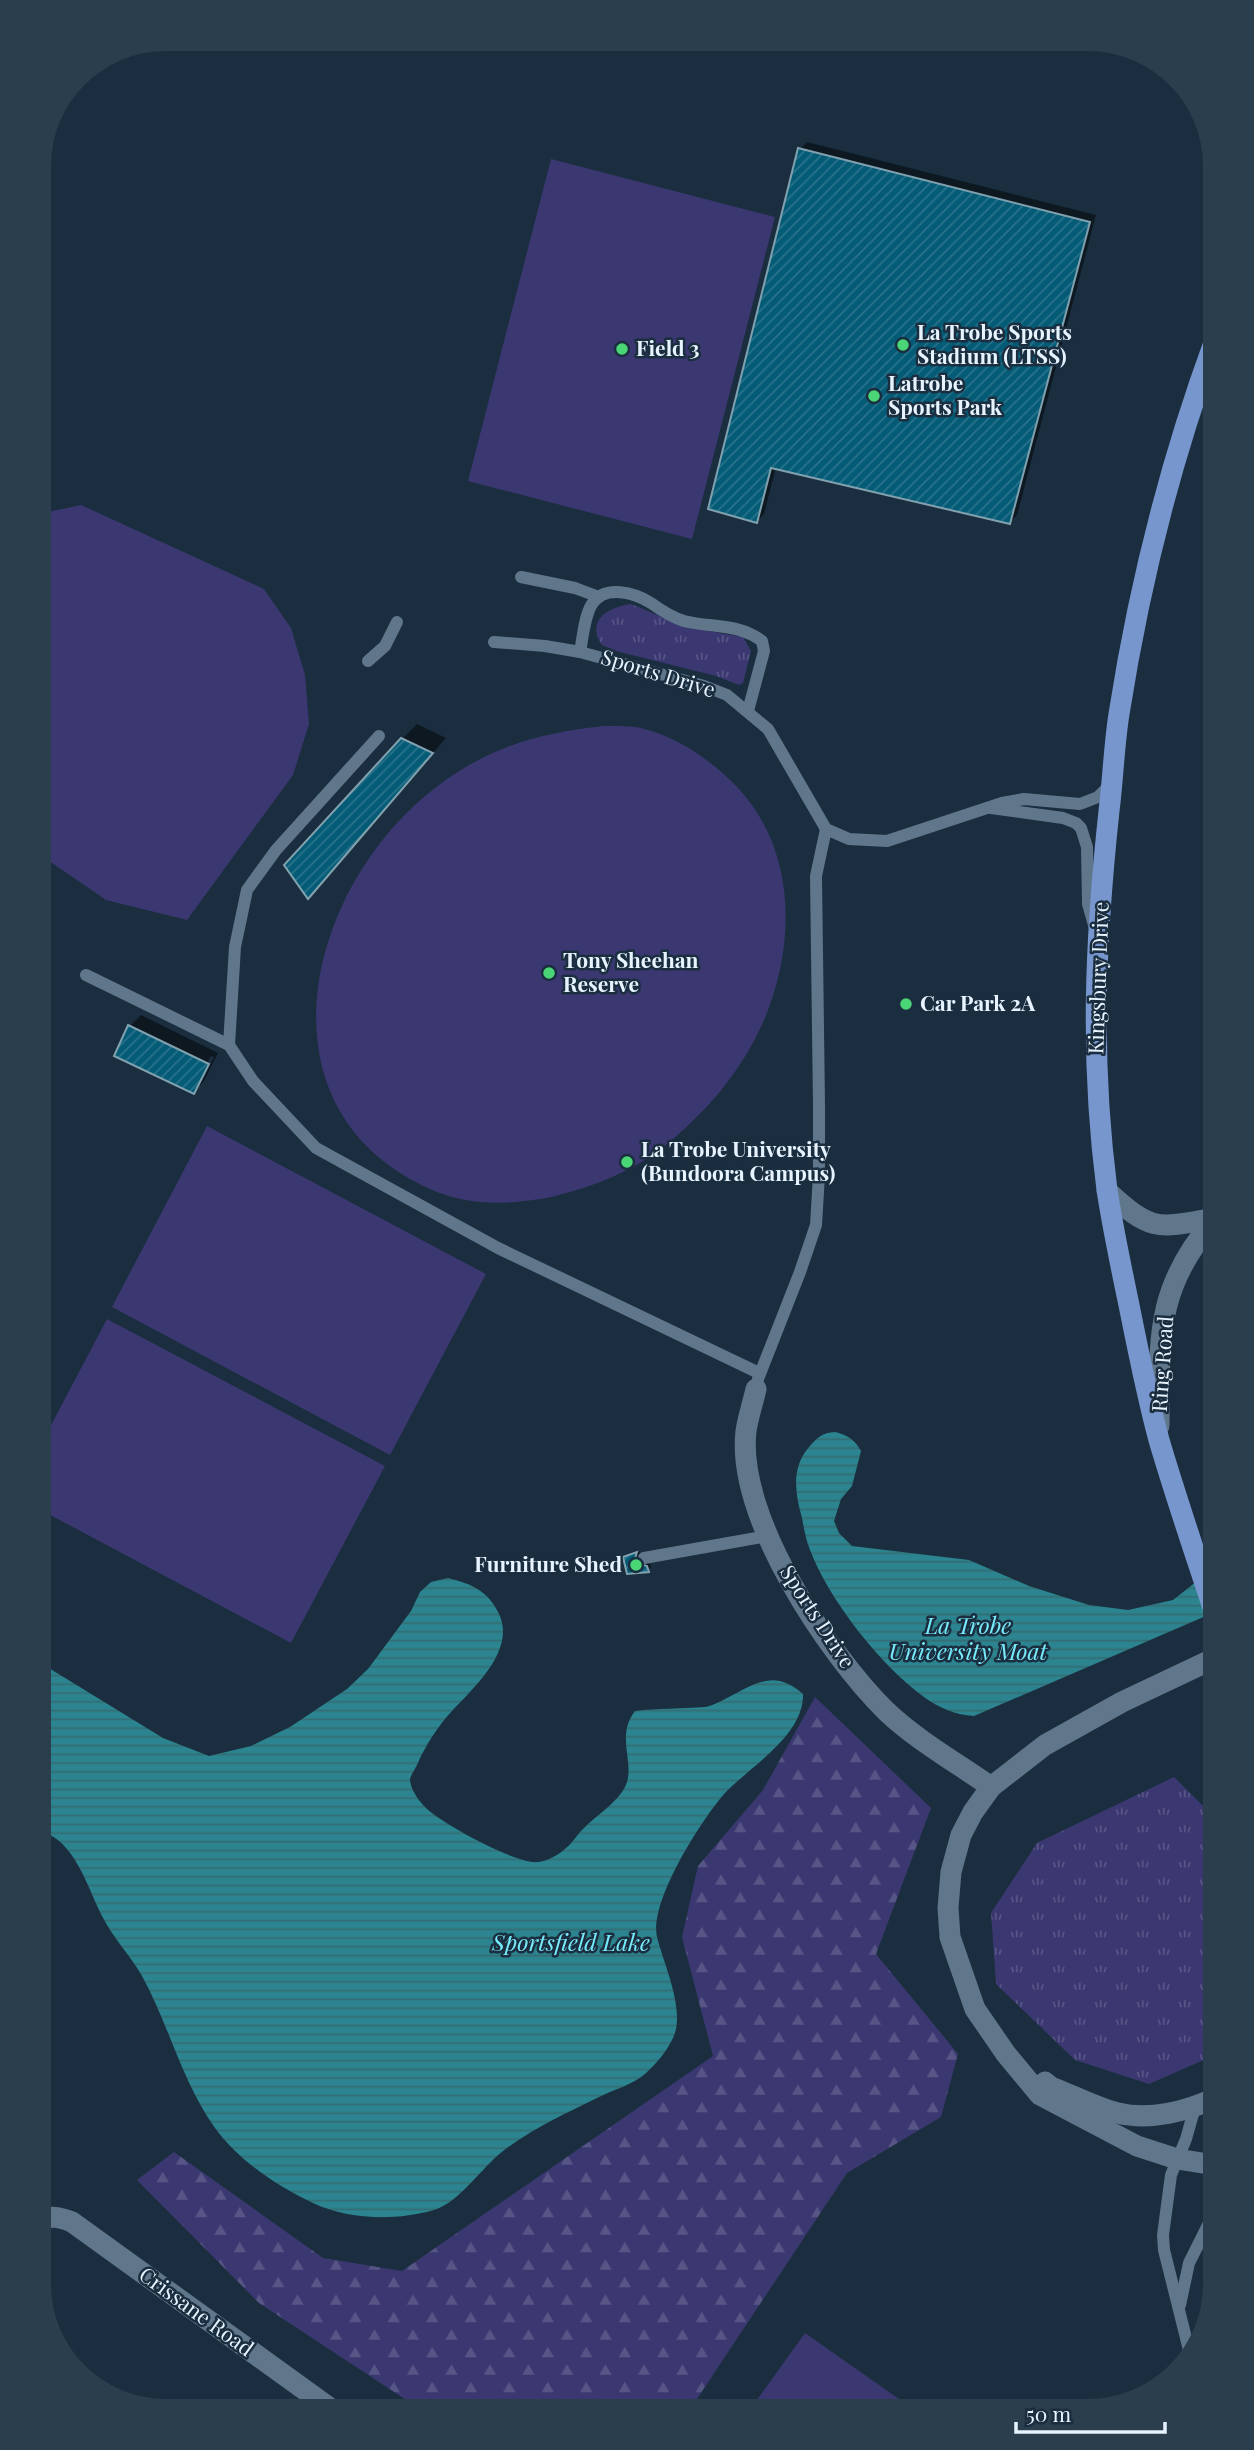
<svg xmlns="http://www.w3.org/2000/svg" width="1254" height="2450" font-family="'Playfair Display',serif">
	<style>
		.grass { fill: url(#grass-tufts) }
		.forest { fill: url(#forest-firs) }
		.pitch { fill: #3b3871 }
		.water { fill: url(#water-rules) }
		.shadow { fill: #0007; fill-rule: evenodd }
		.building { fill: url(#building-hatch); stroke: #81a1af; stroke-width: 2 }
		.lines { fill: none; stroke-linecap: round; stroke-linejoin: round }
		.lane { stroke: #60778b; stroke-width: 12 }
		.street { stroke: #60778b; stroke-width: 21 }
		.primary { stroke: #7696cd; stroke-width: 21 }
		.poi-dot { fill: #4ad677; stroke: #1a2e3f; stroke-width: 2.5 }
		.labels { text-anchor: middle; stroke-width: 5; stroke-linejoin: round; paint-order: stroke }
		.poi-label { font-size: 21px; font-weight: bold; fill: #e7f3ff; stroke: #1a2e3f; text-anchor: start }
		.street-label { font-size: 21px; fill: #e7f3ff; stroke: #1a2e3f }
		.water-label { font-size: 23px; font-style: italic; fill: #78ebfb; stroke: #1a2e3f }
	</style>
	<defs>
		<pattern id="grass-tufts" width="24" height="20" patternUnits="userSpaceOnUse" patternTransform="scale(1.75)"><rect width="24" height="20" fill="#3b3871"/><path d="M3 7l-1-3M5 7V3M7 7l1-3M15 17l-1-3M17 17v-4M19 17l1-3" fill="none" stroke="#575586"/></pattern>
		<pattern id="forest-firs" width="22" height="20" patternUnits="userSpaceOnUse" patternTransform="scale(1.75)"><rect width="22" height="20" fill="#3b3871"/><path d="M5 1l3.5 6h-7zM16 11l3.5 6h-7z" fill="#575586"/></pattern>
		<pattern id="water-rules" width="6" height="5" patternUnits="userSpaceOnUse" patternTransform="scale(1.75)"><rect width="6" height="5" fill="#2b848f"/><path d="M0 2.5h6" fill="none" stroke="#356c74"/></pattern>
		<pattern id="building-hatch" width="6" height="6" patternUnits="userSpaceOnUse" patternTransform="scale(1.75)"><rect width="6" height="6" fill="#045b76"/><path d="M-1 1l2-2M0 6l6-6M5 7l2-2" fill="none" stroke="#29738b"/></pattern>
	</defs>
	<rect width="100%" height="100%" fill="#1a2e3f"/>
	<!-- grass -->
	<g class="grass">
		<path d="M 631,604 L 686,627 L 743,637 L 751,651 L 743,683 L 739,685 L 716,676 L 616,651 L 602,645 C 585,620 609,607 631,604 Z"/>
		<polygon points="1174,1777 1215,1818 1215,2055 1149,2084 1075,2060 996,1984 991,1913 1037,1843"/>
	</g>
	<!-- forest -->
	<polygon class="forest" points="815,1697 931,1808 876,1954 958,2054 941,2117 847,2173 689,2411 423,2411 259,2303 137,2180 174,2152 323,2258 402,2271 713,2056 682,1937 698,1866 763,1790"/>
	<!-- pitch -->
	<g class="pitch">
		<polygon points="551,159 775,217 692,539 468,481"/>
		<polygon points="81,505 264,589 291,628 305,675 309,724 293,775 187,920 106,900 39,854 39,519 43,513"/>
		<path d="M 604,726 C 616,726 630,726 641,728 C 675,736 706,757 730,780 C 806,851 797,972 746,1055 C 724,1091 694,1123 662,1148 C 630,1173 585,1190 546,1198 C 507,1205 467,1206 430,1189 C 250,1108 307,883 439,785 C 491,746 540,733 604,726 Z"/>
		<polygon points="207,1126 486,1274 390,1455 112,1307"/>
		<path d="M 39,1144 C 49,1179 49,1215 39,1250 Z"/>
		<polygon points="107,1319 385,1466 291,1643 39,1509 39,1448"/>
		<polygon points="805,2333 916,2411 749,2411"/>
	</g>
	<!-- water -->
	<g class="water">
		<path d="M 835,1432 C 848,1435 855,1440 861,1451 L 852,1486 L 841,1499 L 834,1521 L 839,1533 L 852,1546 L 969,1560 L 1029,1586 L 1089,1605 L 1128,1610 L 1173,1600 L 1215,1567 L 1215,1612 L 974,1716 C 956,1715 939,1708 924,1697 C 881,1666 829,1600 810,1550 C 806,1540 804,1529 802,1518 C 795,1493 791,1468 809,1447 C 818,1437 822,1433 835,1432 Z"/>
		<path d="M 448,1578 C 471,1584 487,1590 498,1612 C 518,1649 473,1688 452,1711 C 438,1726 425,1746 417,1765 C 415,1769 411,1775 410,1779 C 410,1789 419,1801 425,1807 C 439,1822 517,1865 538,1862 C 547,1861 559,1855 566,1848 C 573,1843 577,1834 584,1828 C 596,1816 612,1806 622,1792 C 640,1767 613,1740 635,1711 C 658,1708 682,1709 705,1707 C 712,1706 719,1702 725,1699 C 755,1684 774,1668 803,1694 C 804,1735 751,1766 725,1793 C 701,1820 649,1902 657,1937 C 664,1965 686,2011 673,2038 C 667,2051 656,2064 645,2074 C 634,2084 613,2090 599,2097 C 566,2113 532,2129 503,2151 C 482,2167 460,2202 434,2210 C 396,2221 349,2220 313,2203 C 277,2186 238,2160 215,2128 C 182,2082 169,2025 142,1976 C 130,1955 113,1938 102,1916 C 87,1887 75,1839 39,1831 L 39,1662 L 163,1738 L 209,1756 L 251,1746 L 290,1727 L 347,1689 L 368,1669 L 411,1611 L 420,1592 L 431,1582 Z"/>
	</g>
	<!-- shadow -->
	<g class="shadow">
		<polygon points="807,142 1096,215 1017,515 1010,522 776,467 764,514 757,521 800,149"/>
		<polygon points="417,724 446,738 309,897 402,739"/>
		<path d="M 141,1015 L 218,1053 L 204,1081 L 193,1092 L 130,1026 ZM 211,1056 L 214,1057 L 202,1081 L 198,1081 Z"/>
		<polygon points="639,1551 640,1560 650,1564 651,1567 648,1570 625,1557"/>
	</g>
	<!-- building -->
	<g class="building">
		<polygon points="798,148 1090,222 1010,524 771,468 757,523 708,509"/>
		<polygon points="401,738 433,753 308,899 284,865"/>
		<polygon points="128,1025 209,1064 194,1094 114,1056"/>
		<polygon points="637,1552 635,1559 637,1563 647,1566 649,1572 627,1574 623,1557"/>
	</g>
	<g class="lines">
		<!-- lane -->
		<g class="lane">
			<polyline points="521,577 575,588 599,597"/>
			<polyline points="494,642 545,646 580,652 704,686 727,695 768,729 826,829 849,839 887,841 1002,803 1024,799 1080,804 1098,797 1112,783"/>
			<path d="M 580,652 C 583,637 584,617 592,604 C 605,584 635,593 651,603 C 662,611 671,617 684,621 C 712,628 738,623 762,641 L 764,651 L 748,711"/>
			<polyline points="368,661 385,646 397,622"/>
			<polyline points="991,808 1063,818 1076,823 1081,828 1087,847 1088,904 1094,925"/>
			<polyline points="86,975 229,1045 253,1081 316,1148 498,1248 759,1373"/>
			<polyline points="229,1045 235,947 247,890 276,850 379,736"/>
			<polyline points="758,1379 800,1272 816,1225 819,1175 819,1105 816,876 826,829"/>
			<polyline points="644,1558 768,1536"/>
			<polyline points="1180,2305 1189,2263 1215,2211"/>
			<polyline points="1191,2358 1164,2250 1163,2235 1171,2175 1186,2139 1195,2107"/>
		</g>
		<!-- street -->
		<g class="street">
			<path d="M 1107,1191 C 1152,1233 1158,1228 1215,1218"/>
			<path d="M 756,1389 C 753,1403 748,1417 746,1431 C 736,1517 828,1654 887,1712 C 918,1741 957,1763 991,1787"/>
			<path d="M 1159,1426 C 1160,1339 1154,1289 1215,1219"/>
			<path d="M 1045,2082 L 1051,2087 C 1073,2095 1096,2108 1118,2113 C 1150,2121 1187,2111 1215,2098"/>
			<polyline points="1215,2165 1177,2159 1137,2146 1040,2095 1006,2054 975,2009 950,1937 948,1908 951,1872 961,1835 973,1812 991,1787 1045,1745 1122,1702 1215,1658"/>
			<path d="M 39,2221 C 50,2215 60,2217 72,2222 L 334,2411"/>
		</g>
		<!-- primary -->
		<path class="primary" d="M 1215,1614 C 1196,1556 1176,1498 1159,1440 C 1147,1396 1138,1350 1129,1305 C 1121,1267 1113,1229 1107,1190 C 1090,1059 1095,941 1109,811 C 1113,779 1114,746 1119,714 C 1139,586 1170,462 1215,340"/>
	</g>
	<!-- markers -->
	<g class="poi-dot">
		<circle cx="903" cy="345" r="7"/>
		<circle cx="622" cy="349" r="7"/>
		<circle cx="874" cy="396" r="7"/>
		<circle cx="549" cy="973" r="7"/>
		<circle cx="906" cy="1004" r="7"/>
		<circle cx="627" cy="1162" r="7"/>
		<circle cx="636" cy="1565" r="7"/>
	</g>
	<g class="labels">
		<!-- poi labels -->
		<g class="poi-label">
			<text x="917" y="340">La Trobe Sports<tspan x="917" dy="24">Stadium (LTSS)</tspan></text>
			<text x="636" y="356">Field 3</text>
			<text x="888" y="391">Latrobe<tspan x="888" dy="24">Sports Park</tspan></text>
			<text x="563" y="968">Tony Sheehan<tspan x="563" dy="24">Reserve</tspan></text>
			<text x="920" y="1011">Car Park 2A</text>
			<text x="641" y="1157">La Trobe University<tspan x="641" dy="24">(Bundoora Campus)</tspan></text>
			<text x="622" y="1572" text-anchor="end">Furniture Shed</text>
		</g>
		<!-- street labels -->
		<g class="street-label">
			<text transform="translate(658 674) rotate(17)" y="7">Sports Drive</text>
			<text transform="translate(1099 978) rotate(-88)" y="7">Kingsbury Drive</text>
			<text transform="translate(1163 1364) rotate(-86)" y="7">Ring Road</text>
			<text transform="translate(817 1617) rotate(57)" y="7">Sports Drive</text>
			<text transform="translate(196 2312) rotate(36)" y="7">Crissane Road</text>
		</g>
		<!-- water labels -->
		<g class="water-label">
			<text x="968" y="1634">La Trobe<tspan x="968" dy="26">University Moat</tspan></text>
			<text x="571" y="1951">Sportsfield Lake</text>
		</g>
	</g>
	<!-- crop -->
	<path d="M0 0H1254V2450H0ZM166 51H1088A115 115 0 0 1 1203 166V2284A115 115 0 0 1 1088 2399H166A115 115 0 0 1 51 2284V166A115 115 0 0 1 166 51Z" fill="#2a3e4e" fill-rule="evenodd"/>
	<!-- scale -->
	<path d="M1016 2422v10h149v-10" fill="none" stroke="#e7f3ff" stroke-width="3.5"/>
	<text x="1026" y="2422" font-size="21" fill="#e7f3ff" stroke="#1a2e3f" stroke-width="5" paint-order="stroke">50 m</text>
</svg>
